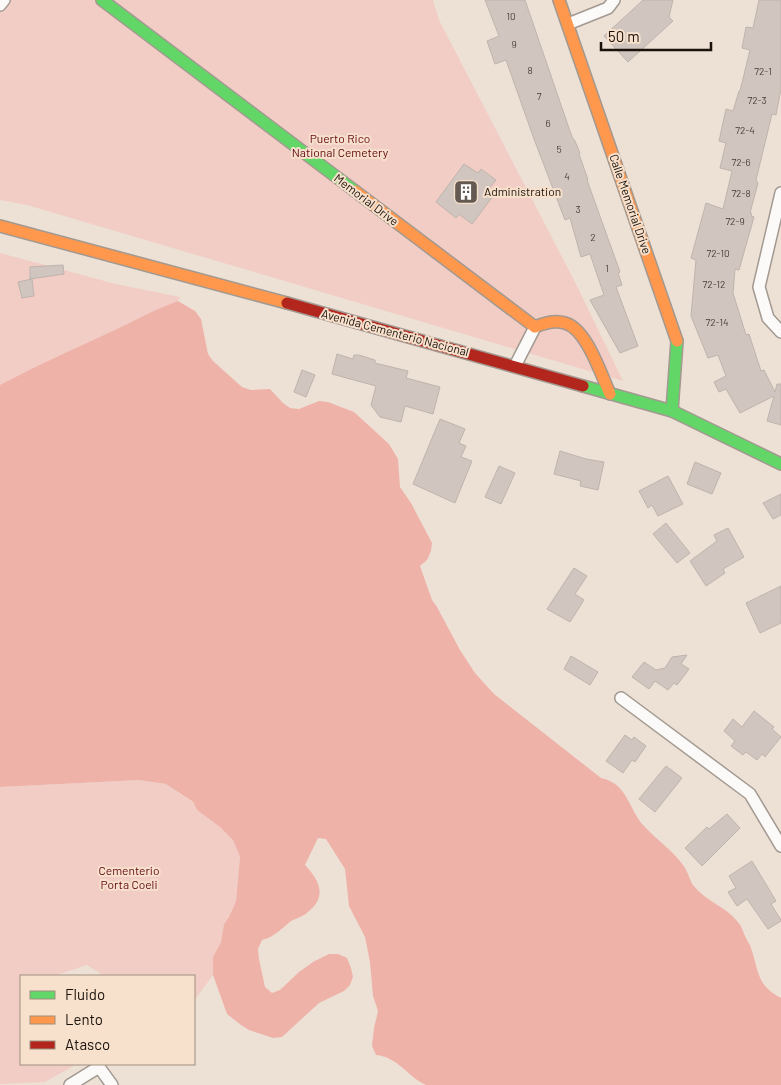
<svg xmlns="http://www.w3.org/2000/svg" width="781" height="1085" font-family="Barlow,sans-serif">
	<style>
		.green { fill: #f1cdc5 }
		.forest { fill: #eeb2a9 }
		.building { fill: #d0c6bf; stroke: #bfb4ad }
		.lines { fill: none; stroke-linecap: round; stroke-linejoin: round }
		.street-casing { stroke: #a29991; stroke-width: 14 }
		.fast-casing { stroke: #a29991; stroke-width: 14 }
		.slow-casing { stroke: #a29991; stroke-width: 14 }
		.jam-casing { stroke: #a29991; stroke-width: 14 }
		.street { stroke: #fcfaf9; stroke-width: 11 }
		.fast { stroke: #63d668; stroke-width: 11 }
		.slow { stroke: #ff974d; stroke-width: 11 }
		.jam { stroke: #b3261e; stroke-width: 11 }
		.labels { text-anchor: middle; stroke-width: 4; stroke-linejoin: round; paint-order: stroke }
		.number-label { font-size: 10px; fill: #483f38 }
		.park-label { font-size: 12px; fill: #620711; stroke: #f7e0cc }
		.poi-label { font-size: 12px; fill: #1a120b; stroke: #f7e0cc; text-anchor: start }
		.street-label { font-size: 12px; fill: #1a120b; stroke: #f7e0cc }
	</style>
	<rect width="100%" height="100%" fill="#ede1d6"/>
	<!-- green -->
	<g class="green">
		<polygon points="0,0 433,0 439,20 575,282 623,381 27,205 0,200"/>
		<polygon points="0,253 116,284 180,297 124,398 0,411"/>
		<polygon points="139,780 166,784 193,803 197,810 220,827 233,840 240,857 236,901 229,917 224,924 221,942 213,957 213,975 194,1001 194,976 104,976 87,965 54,976 21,976 21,1064 77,1064 45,1082 0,1084 0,787"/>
	</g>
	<!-- forest -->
	<path class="forest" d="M 178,301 L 195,311 L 201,319 L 208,354 L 213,361 L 242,387 L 251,390 L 270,389 L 283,403 L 290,408 L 299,409 L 319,401 L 328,402 L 354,412 L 389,444 L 398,459 L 400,487 L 411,503 L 432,543 L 431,551 L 427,560 L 420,566 L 432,600 L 437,607 L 460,650 L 475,673 L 494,694 L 601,778 C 629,784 628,810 645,827 C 657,840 672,850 683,865 C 688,871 689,879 693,885 C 705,901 725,906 737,921 C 742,926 743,932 746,938 C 747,941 750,944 751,948 C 759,971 756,985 781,998 L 781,1085 L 426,1085 C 408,1077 398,1057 376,1055 L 372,1046 L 374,1028 L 378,1011 L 373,996 L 370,962 L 365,937 L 349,906 L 345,869 L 326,839 L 318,838 L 305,865 C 319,880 328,896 308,912 C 304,916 297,918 291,921 C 281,929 274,937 262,940 L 258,949 L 259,959 L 265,987 L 272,993 L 280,990 L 299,972 L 313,962 L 329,954 L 338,954 L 347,958 L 351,968 L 353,977 L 350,985 L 344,991 L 319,1003 L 282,1037 L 273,1038 L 249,1030 L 241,1025 L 227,1014 L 213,975 L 213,957 L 221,942 L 224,924 L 229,917 L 236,901 L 240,857 L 233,840 L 220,827 L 197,810 L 193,802 L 166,784 L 139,780 L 0,787 L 0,385 C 38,365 76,348 115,330 C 136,320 156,309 178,301 Z"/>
	<!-- building -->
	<g class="building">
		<polygon points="485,0 525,0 572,137 575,141 580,153 579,154 588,180 587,180 620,272 618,273 622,285 616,287 638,346 620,353 590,300 604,295 590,254 581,257 570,218 565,220 534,139 506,60 495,64 487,41 499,36"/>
		<polygon points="643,0 673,0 669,17 673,21 628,62 604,36"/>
		<polygon points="759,0 781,0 781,89 776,115 772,114 756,180 758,183 750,213 752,214 751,216 754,217 739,270 735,269 733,293 746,335 749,334 761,371 764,370 775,392 777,384 781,384 781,425 767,421 774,396 740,413 726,389 719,392 714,382 726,376 718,355 708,358 691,316 696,260 691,258 706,203 723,209 732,171 720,168 726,143 719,141 726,109 733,111 739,91 740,91 750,50 742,48 746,27 753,28"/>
		<polygon points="464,164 478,173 481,169 496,180 487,191 493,196 472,224 459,214 456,218 436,202"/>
		<polygon points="63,265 64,274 30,279 30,267"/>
		<polygon points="32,279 34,296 22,298 18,282"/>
		<polygon points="337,354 353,359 354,355 359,355 375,360 375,363 408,371 406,378 440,387 433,414 405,406 401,422 380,417 371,405 376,386 332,374"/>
		<polygon points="302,370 315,375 306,397 294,392"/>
		<polygon points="440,419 465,429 459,443 466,446 461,457 472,461 455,503 413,484"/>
		<polygon points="560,451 586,459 604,462 598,490 580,486 581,481 554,474"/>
		<polygon points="695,462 721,473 712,494 687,484"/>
		<polygon points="499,466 515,473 501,504 485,497"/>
		<polygon points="668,476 683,504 658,516 652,505 648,508 639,491"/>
		<polygon points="781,494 781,515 773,519 763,503"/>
		<polygon points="666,523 690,553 677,563 653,534"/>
		<polygon points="728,528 744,557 723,569 725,573 706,586 690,561 717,541 714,535"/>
		<polygon points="574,568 587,576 575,594 584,600 570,622 547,609"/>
		<polygon points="781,586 781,623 760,633 746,603"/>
		<polygon points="687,655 681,664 689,669 677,685 674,683 668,690 655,681 649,689 632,677 644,662 656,670 665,668 672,657"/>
		<polygon points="571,656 598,672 590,685 564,669"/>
		<polygon points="754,711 774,727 772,729 781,737 765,757 762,754 757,760 746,752 743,755 731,746 735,741 724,731 733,719 742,727"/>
		<polygon points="625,735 632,740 634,737 646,746 635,762 632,760 623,773 606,761"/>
		<polygon points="666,766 682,778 655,812 639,799"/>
		<polygon points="727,814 740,828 702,866 685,848 707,827 709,829"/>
		<polygon points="752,861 776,901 771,904 781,920 781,921 768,929 747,899 737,906 728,892 736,888 729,876"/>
	</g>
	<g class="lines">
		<defs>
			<g id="street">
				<polyline points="0,5 4,0"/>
				<polyline points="568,24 608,8 614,0"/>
				<polyline points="781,193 759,287 768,318 781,332"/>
				<polyline points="515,366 535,327"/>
				<polyline points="621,698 750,794 781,846"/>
				<polyline points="70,1085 99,1067 112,1085"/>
			</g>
			<g id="fast">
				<polyline points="102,0 355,191"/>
				<polyline points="583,386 672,411 781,464"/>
				<polyline points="672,411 677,341"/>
			</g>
			<g id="slow">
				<polyline points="559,0 677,341"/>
				<path d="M 355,191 L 535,327 C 544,323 555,320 565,323 C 587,329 601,375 610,394"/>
				<polyline points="0,226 287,303"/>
			</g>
			<polyline id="jam" points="287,303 583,386"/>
		</defs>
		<!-- street casing -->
		<use href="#street" class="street-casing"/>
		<!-- fast casing -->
		<use href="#fast" class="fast-casing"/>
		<!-- slow casing -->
		<use href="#slow" class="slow-casing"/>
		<!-- jam casing -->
		<use href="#jam" class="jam-casing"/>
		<!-- street -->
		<use href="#street" class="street"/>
		<!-- fast -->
		<use href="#fast" class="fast"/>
		<!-- slow -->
		<use href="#slow" class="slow"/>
		<!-- jam -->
		<use href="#jam" class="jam"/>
	</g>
	<!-- icons -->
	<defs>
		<symbol id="building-square" viewBox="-11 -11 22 22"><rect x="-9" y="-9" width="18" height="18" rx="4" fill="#645a52" stroke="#f7e0cc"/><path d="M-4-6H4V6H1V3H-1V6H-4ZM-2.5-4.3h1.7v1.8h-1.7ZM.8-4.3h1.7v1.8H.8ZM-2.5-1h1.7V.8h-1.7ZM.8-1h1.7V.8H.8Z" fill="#fff"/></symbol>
	</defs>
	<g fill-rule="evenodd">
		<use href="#building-square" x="452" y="178" width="28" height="28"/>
	</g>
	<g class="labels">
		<!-- number labels -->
		<g class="number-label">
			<text x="511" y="20">10</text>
			<text x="514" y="48">9</text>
			<text x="530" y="74">8</text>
			<text x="763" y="75">72-1</text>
			<text x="539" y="100">7</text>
			<text x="757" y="104">72-3</text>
			<text x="548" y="127">6</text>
			<text x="745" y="134">72-4</text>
			<text x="559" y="153">5</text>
			<text x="741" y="166">72-6</text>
			<text x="567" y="180">4</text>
			<text x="741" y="197">72-8</text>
			<text x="578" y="213">3</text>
			<text x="735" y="225">72-9</text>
			<text x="593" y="241">2</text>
			<text x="718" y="257">72-10</text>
			<text x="607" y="272">1</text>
			<text x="714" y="288">72-12</text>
			<text x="717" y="326">72-14</text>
		</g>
		<!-- park labels -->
		<g class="park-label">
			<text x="340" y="143">Puerto Rico<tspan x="340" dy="14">National Cemetery</tspan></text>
			<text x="129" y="875">Cementerio<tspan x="129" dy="14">Porta Coeli</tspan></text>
		</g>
		<!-- poi labels -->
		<g class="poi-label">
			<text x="484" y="196">Administration</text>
		</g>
		<!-- street labels -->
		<g class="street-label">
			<text transform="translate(366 200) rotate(37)" y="4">Memorial Drive</text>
			<text transform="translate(630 204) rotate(71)" y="4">Calle Memorial Drive</text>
			<text transform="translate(395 333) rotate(15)" y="4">Avenida Cementerio Nacional</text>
		</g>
	</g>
	<!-- legend -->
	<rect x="20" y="975" width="175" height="90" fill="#f7e0cc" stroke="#9f8e7f"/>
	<rect x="30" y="991" width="25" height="8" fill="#63d668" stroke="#9f8e7f"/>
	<text x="65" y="1000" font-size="15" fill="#1a120b">Fluido</text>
	<rect x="30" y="1016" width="25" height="8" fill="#ff974d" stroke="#9f8e7f"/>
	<text x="65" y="1025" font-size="15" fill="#1a120b">Lento</text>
	<rect x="30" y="1041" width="25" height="8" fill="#b3261e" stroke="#9f8e7f"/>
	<text x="65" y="1050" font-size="15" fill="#1a120b">Atasco</text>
	<!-- scale -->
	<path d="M601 42v8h110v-8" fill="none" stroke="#1a120b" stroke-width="2.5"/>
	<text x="608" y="42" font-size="15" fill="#1a120b" stroke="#f7e0cc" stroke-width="4" paint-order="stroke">50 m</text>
</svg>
